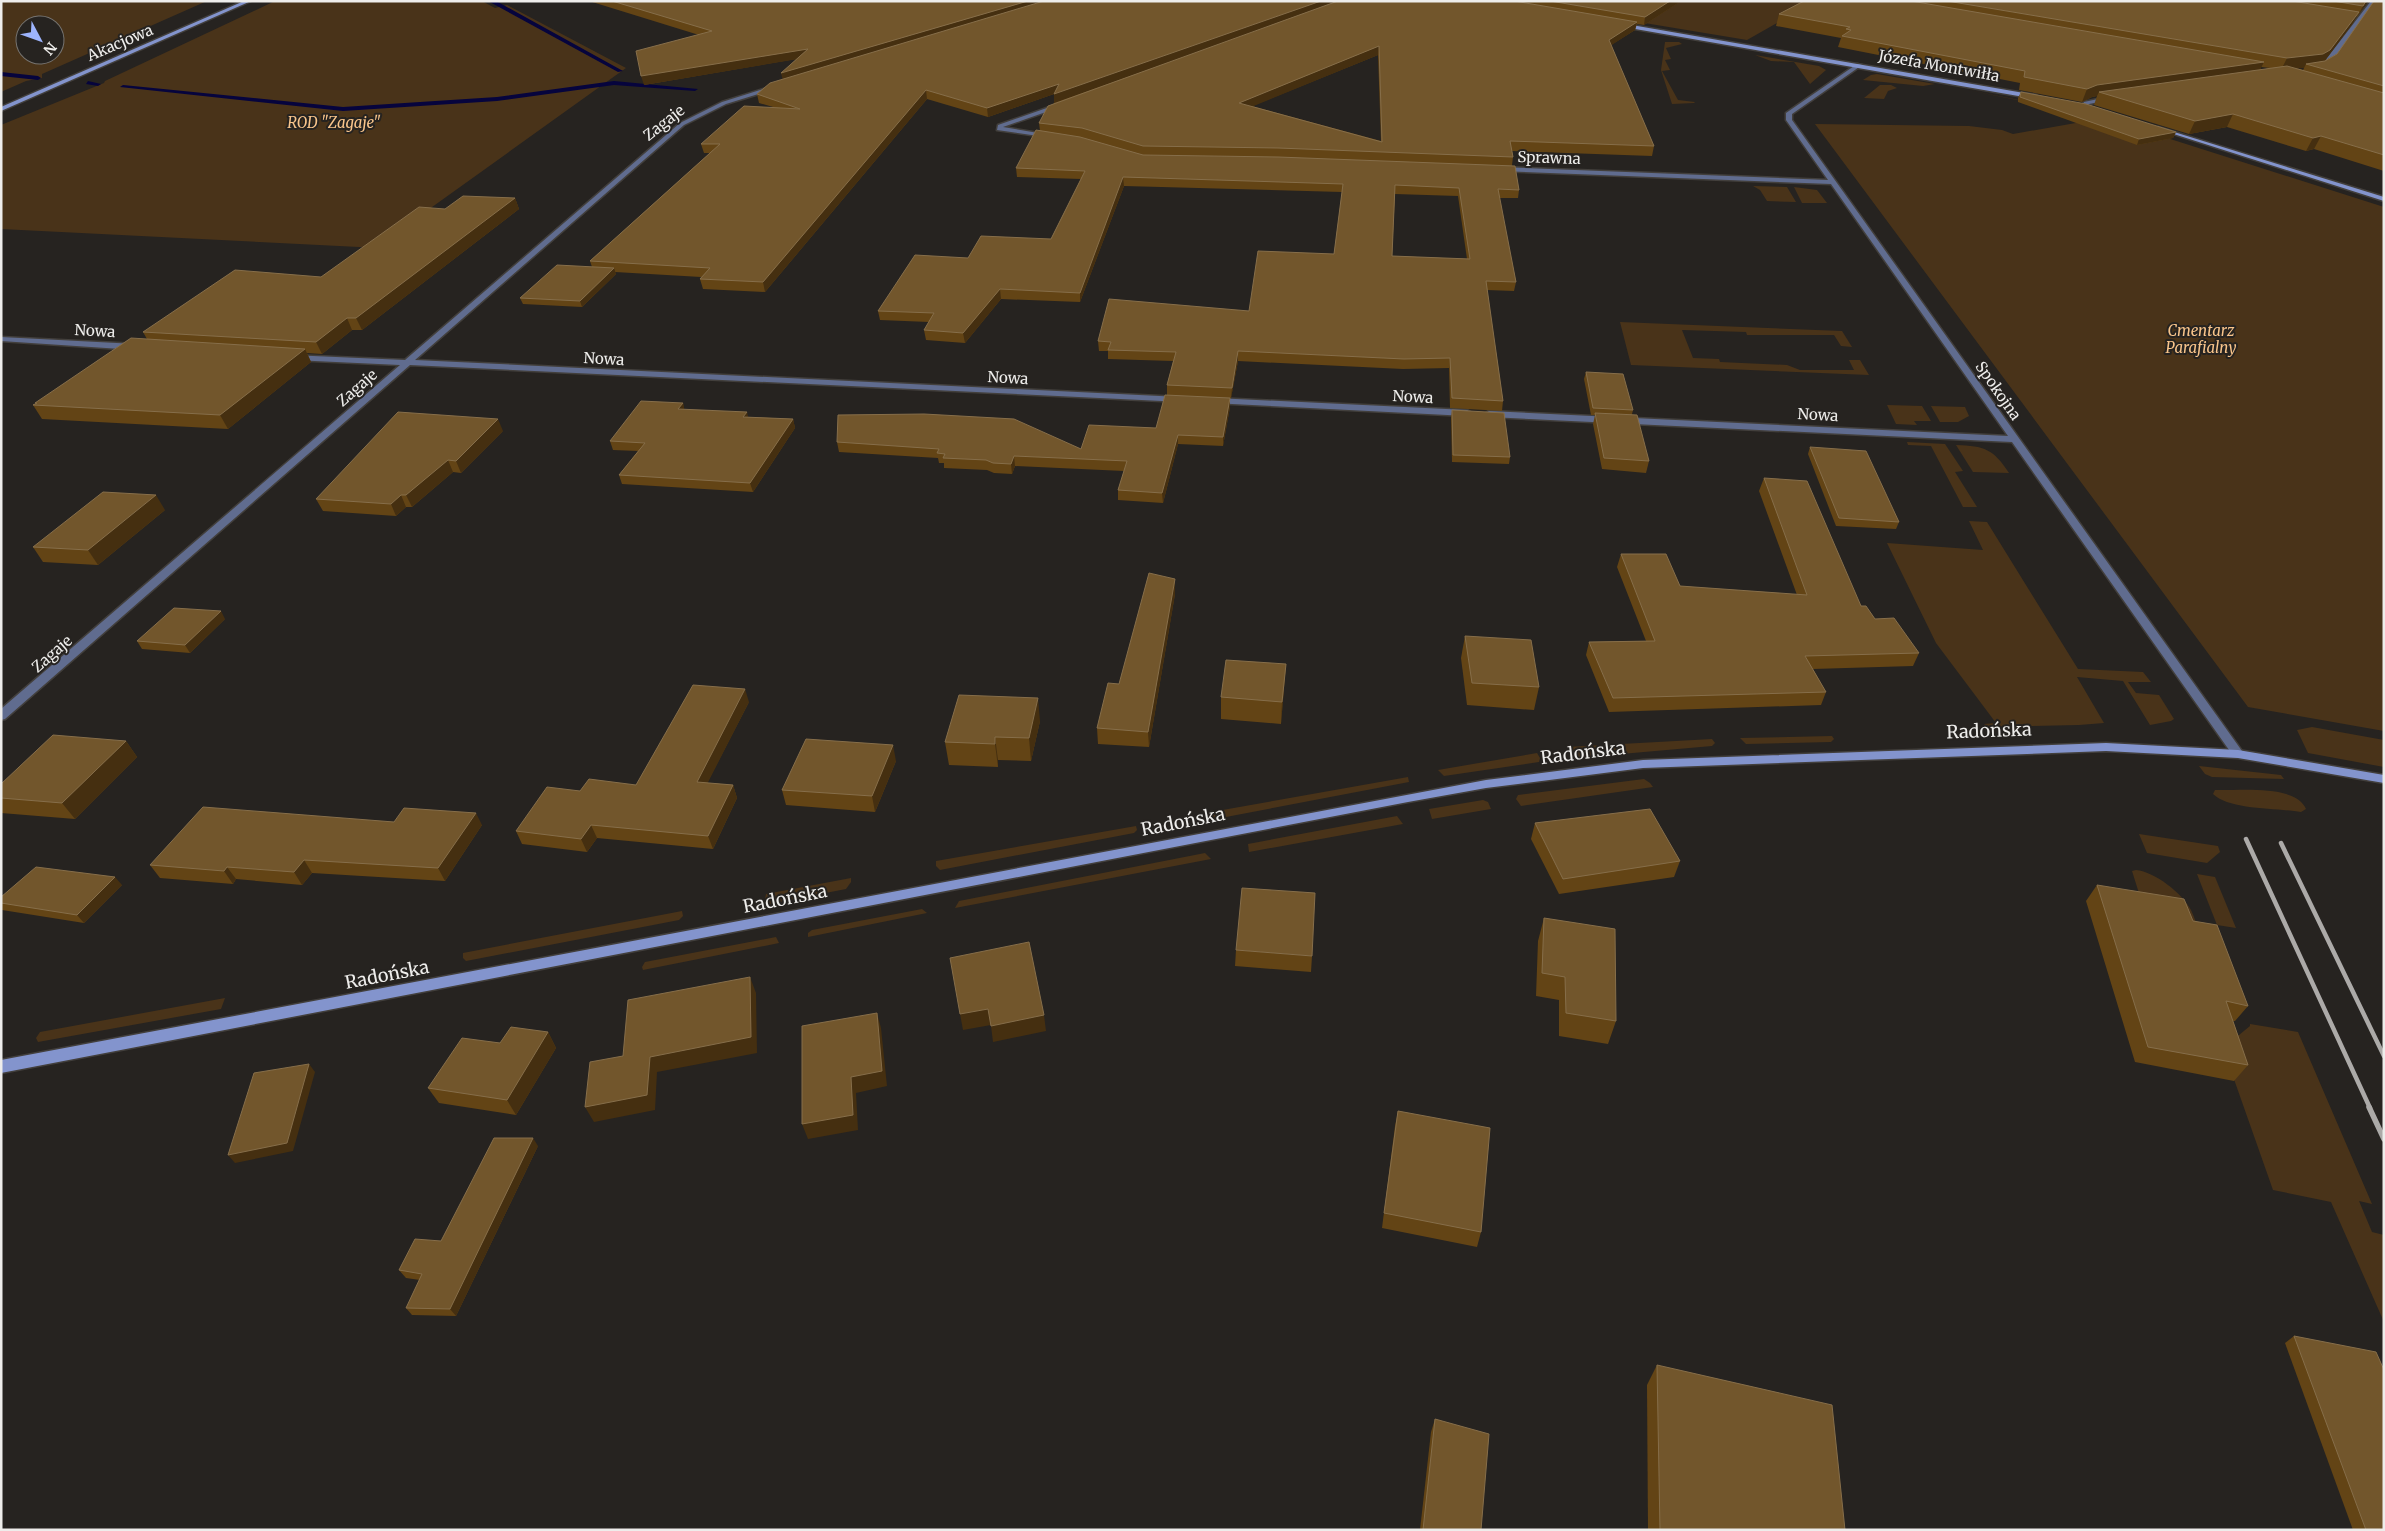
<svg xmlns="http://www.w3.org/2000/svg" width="2385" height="1531" font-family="Merriweather,serif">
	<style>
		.green { fill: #493319; fill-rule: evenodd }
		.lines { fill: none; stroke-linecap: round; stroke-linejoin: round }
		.stream { fill: #06043d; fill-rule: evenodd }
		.street-casing { stroke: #423f3c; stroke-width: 3 }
		.secondary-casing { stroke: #423f3c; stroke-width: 3 }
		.street { fill: #606c8f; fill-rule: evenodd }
		.secondary { fill: #8394cd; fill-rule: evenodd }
		.rail-far1 { stroke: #acaaa8; stroke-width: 4.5 }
		.rail { stroke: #acaaa8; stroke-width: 5.5 }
		.wall { fill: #634415; fill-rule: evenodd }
		.shaded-wall { fill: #452f10 }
		.building { fill: #72562c; stroke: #866e4a; fill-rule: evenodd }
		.labels { text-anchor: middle; stroke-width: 4; stroke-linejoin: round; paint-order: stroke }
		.far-street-label { font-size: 15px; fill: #eeedeb; stroke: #262320 }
		.far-park-label { font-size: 15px; font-style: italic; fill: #f9c58b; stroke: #262320 }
		.street-label { font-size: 18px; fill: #eeedeb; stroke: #262320 }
	</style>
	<rect width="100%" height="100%" fill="#262320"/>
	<!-- green -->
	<g class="green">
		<path d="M 1,1 L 207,1 L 42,74 L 42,78 L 26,81 L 1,92 ZM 25,25 L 55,25 L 55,55 L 25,55 Z"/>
		<polygon points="275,1 482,1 495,8 507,5 626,68 393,235 379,248 1,229 1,125 104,83 105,81"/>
		<polygon points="1512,1 1816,1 1747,40"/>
		<polygon points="1665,42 1679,42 1682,44 1666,48 1671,59 1665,60 1670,70 1662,71 1678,100 1695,102 1694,103 1672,104 1661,70"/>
		<polygon points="1755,55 1819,66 1826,70 1810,84 1794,62 1771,61"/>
		<polygon points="1877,74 1935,84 1923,86 1863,80 1871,75"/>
		<polygon points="1880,85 1891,85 1897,88 1888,91 1884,99 1864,98"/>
		<polygon points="1968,90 2095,115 2384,207 2384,731 2248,707 1815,124 1969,126 2002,130 2013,134 2104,118"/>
		<polygon points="1753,186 1787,187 1796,202 1767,201 1760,190"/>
		<polygon points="1794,187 1817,190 1827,203 1802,203"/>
		<polygon points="1620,322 1842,331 1852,347 1841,346 1834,335 1747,335 1746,332 1682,330 1693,358 1719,359 1720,362 1787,365 1800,370 1854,370 1849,360 1860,360 1869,375 1631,365"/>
		<polygon points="1887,405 1922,406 1931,421 1914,421 1917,425 1896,424"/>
		<polygon points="1931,406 1965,407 1969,416 1958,422 1940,422"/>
		<polygon points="1907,442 1945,444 1963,471 1955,472 1977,507 1963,507 1931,446 1908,445"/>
		<path d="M 1956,445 C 1985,446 1993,449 2009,473 L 1973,472 Z"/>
		<polygon points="1969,521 1987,522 2078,669 2143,672 2151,682 2128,682 2136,693 2159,695 2174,719 2171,721 2150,725 2123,681 2077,677 2104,723 2079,725 1987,727 1984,724 1996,723 1936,643 1887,543 1983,550"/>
		<polygon points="2312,727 2384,740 2384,767 2308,753 2297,730"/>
		<polygon points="1832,736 1834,739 1831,742 1746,744 1740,738"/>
		<polygon points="1712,739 1715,743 1712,746 1576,758 1571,755 1567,747"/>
		<polygon points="1537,753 1540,758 1539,762 1444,776 1438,770"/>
		<polygon points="2199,766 2281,775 2284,779 2212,777 2205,774"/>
		<polygon points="1408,777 1409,782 1205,821 1200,814"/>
		<polygon points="1644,779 1650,783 1653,787 1521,806 1516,799 1518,795"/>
		<path d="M 2215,790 C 2239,791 2296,784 2306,809 L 2301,812 C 2278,808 2229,810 2213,794 Z"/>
		<polygon points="1483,800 1488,802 1491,809 1432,819 1429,809"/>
		<polygon points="1397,816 1403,824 1249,852 1248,844"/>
		<polygon points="1136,826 1137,830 1134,833 940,870 936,866 936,861"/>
		<polygon points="2139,834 2218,846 2220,852 2207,863 2147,853"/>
		<polygon points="1205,853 1211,859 955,908 959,901"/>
		<path d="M 2136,870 C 2155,872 2182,893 2191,910 C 2195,918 2197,927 2201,936 L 2143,906 L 2132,871 Z"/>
		<polygon points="2197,874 2215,877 2236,928 2217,925"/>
		<polygon points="851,878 851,882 846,889 769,904 765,899 766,894"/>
		<polygon points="922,909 927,913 808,937 808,933 812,930"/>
		<polygon points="682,911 683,916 679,920 466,961 463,958 463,953"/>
		<polygon points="776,937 779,943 643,970 642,967 645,962"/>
		<polygon points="225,998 221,1009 38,1042 36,1038 40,1032"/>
		<polygon points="2250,1024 2298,1032 2372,1204 2359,1201 2372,1232 2384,1235 2384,1322 2331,1202 2273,1190 2217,1031 2239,1035 2250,1026"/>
	</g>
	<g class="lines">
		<!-- stream -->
		<g class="stream">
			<polygon points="488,1 496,1 623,71 618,72"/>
			<polygon points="1,72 38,76 41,78 38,80 1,76"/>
			<polygon points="88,81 101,84 98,86 86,84"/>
			<polygon points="614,81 698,89 695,91 614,85 497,101 343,111 120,87 123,85 343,107 497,97"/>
		</g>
		<defs>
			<g id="street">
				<polygon points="2371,1 2376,1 2339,52 2324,67 2320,67"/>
				<polygon points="1857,64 1862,65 1792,114 1792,120 2242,751 2244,754 2242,757 2234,757 2012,442 1489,417 1484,414 1489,411 2008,436 1831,184 1499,171 1496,169 1499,167 1828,180 1786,120 1786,113"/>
				<polygon points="776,85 778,88 726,104 684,125 415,360 1180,397 1184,400 1183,402 410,365 5,719 1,720 1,709 400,365 293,360 289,357 290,355 405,360 680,123 722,102"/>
				<polygon points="2112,96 2114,99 2089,104 2085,108 2082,106 2084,102"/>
				<polygon points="1061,103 1063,106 1003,127 1050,135 1052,138 997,130 998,125"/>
				<polygon points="1,337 136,344 140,347 136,350 1,341"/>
				<polygon points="1215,398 1467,410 1472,413 1467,416 1212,403 1211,401"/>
			</g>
			<g id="secondary">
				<polygon points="244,1 251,1 1,111 1,107"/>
				<polygon points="1620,23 2036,95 2039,97 2036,99 1618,26"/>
				<polygon points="2158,127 2384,197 2384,201 2158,129"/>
				<polygon points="2106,743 2238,750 2384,775 2384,783 2238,758 2106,751 1643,768 1486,788 1408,802 1,1073 1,1060 1486,780 1643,760"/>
			</g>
		</defs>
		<!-- street casing -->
		<use href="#street" class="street-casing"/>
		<!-- secondary casing -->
		<use href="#secondary" class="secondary-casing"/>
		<!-- street -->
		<use href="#street" class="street"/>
		<!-- secondary -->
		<use href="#secondary" class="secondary"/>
		<!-- rail-far1 -->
		<g class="rail-far1">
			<polyline points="2246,839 2370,1108"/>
			<polyline points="2281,843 2384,1056"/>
		</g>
		<!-- rail -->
		<polyline class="rail" points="2369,1107 2384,1139"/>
	</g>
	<!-- wall -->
	<g class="wall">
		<path d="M 589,1 L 1681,1 L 1644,25 L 1637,24 L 1635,30 L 1611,45 L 1654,146 L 1652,156 L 1512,151 L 1513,157 L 1512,165 L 1519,190 L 1518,198 L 1499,198 L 1516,282 L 1514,291 L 1487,290 L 1503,401 L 1502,411 L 1450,408 L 1449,368 L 1403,369 L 1238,361 L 1231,398 L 1230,398 L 1230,407 L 1223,446 L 1178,444 L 1163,503 L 1118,500 L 1118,490 L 1124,471 L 1015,466 L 1012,474 L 994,473 L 987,470 L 944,468 L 944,463 L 939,463 L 938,458 L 839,452 L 837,442 L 1081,449 L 1156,428 L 1167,395 L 1167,385 L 1173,361 L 1108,359 L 1108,351 L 1099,351 L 1098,341 L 1249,311 L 1334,254 L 1342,192 L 1124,186 L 1080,302 L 1001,299 L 965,343 L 926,340 L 924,330 L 929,322 L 880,320 L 878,311 L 968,258 L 1051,239 L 1081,179 L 1017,177 L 1016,168 L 1040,131 L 1039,123 L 1054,103 L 1054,94 L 988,117 L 927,99 L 765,292 L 703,289 L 700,279 L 701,277 L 615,272 L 616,274 L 582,307 L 523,304 L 520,298 L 592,267 L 590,261 L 710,153 L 704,153 L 701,144 L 773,107 L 759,103 L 757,94 L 783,79 L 796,59 L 644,85 L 699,35 ZM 1378,55 L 1381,141 L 1252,106 ZM 1395,194 L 1458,196 L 1467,259 L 1392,256 Z"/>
		<path d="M 1804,1 L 2368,1 L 2357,17 L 2356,17 L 2353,23 L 2324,61 L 2337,54 L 2384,1 L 2384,171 L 2314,149 L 2306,151 L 2227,127 L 2189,134 L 2094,105 L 2097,96 L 2092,97 L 2082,102 L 2019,90 L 2020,83 L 1838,47 L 1841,38 L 1776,26 L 1779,14 ZM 2261,67 L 2270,68 L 2260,70 ZM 2296,68 L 2304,68 L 2303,70 Z"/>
		<polygon points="2021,92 2176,132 2173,138 2137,145 2018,102 2018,98"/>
		<polygon points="515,198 519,209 362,330 352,330 322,354 307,353 311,362 228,429 42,419 33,405 35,404 35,403 147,339 143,332 321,277 445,209"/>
		<polygon points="1586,372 1633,410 1632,414 1649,461 1646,473 1602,469 1593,424 1595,415 1591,415 1584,379"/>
		<polygon points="683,403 684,410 748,417 793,419 795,428 753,492 622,484 619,475 638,451 613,450 610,441"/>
		<polygon points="1452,410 1510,457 1509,464 1452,462 1451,418"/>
		<polygon points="503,431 461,473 453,472 412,507 406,507 396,516 323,511 316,499"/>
		<polygon points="1810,447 1899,522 1896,529 1836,526 1808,454"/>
		<polygon points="1764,478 1861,606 1875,619 1919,653 1913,666 1813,669 1826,692 1821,705 1609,712 1586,655 1589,642 1646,641 1617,567 1621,554 1680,586 1797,595 1759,491"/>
		<polygon points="165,510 98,565 43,562 33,547"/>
		<polygon points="1175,579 1175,594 1149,747 1098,744 1097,728"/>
		<polygon points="225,619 190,653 142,649 137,641"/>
		<polygon points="1465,636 1539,687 1534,710 1467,705 1461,658"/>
		<polygon points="1286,664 1281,724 1221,719 1221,697"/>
		<polygon points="749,702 707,783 733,785 737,798 713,849 597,838 587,852 522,844 516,831 580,791 636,785"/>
		<polygon points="1040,721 1031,761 998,760 998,767 949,765 945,742"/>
		<polygon points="126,741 137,757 75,819 1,813 1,784"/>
		<polygon points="896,761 875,812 786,805 782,790"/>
		<polygon points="394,822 482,825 445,881 312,873 302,885 236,879 233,884 160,878 150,865"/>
		<polygon points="1535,823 1680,861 1674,877 1559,894 1531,839"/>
		<polygon points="122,885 84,923 2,910 1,909 1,897"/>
		<polygon points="2097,885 2193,921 2248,1006 2235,1021 2233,1021 2248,1065 2234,1081 2135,1062 2086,901"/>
		<polygon points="1544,918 1616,1021 1608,1044 1559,1036 1559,1000 1536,996 1538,941"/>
		<polygon points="1236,950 1312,956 1311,972 1235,966"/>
		<polygon points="548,1032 556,1048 516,1115 439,1103 428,1088 500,1043"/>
		<polygon points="1398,1111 1481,1232 1477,1247 1382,1228 1395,1126"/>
		<polygon points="538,1146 456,1316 412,1315 406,1308 420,1280 406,1278 399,1270 441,1241"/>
		<polygon points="2294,1336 2384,1530 2353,1530 2285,1343"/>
		<polygon points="1657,1365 1845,1530 1648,1530 1647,1385"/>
		<polygon points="1435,1419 1481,1530 1420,1530 1431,1432"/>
	</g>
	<!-- shaded-wall -->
	<g class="shaded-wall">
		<polygon points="1028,1 1054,1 783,81 781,73"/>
		<polygon points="1321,1 1342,1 1054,103 1054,94 988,117 987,108 1059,84"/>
		<polygon points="1670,1 1681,1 1644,25 1645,17"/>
		<polygon points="2366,1 2368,1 2357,17 2363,6"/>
		<polygon points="2359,12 2353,23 2324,62 2306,64 2304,68 2281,70 2287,58"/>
		<polygon points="1637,22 1635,30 1607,48 1609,40"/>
		<polygon points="1379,46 1378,55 1239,112 1239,103"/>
		<polygon points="808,49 810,57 644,85 641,76"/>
		<polygon points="2264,62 2258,74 2099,92 2097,96 2092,97 2082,102 2087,89 2097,85"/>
		<polygon points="926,90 927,99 765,292 763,282"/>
		<polygon points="2233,114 2227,127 2189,134 2195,121"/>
		<polygon points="2176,132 2173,138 2137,145 2139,139"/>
		<polygon points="2321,136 2314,149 2306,151 2313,138"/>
		<polygon points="1123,177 1124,186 1080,302 1080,293"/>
		<polygon points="515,198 519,209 362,330 356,318"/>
		<polygon points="614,268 616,274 582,307 580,301"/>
		<polygon points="1000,289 1001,299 965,343 963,333"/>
		<polygon points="347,318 352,330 322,354 316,342"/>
		<polygon points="305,349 311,362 228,429 220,415"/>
		<polygon points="1238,351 1238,361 1231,398 1232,388"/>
		<polygon points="1230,398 1230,407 1223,446 1223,437"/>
		<polygon points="683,403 685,412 678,409"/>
		<polygon points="747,412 749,420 743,417"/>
		<polygon points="498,419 503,431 461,473 456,461"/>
		<polygon points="793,419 795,428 753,492 750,483"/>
		<polygon points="1178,435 1178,444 1163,503 1162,493"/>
		<polygon points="1014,456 1015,466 1012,474 1011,464"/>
		<polygon points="448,460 453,472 412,507 406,495"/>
		<polygon points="156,495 165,510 98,565 88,550"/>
		<polygon points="401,495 406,507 396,516 391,504"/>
		<polygon points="1175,579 1175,594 1149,747 1148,732"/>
		<polygon points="221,611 225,619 190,653 185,645"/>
		<polygon points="1286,664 1284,686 1281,724 1282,702"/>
		<polygon points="745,689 749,702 701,796 697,782"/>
		<polygon points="1038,698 1040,721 1031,761 1029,738"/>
		<polygon points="995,737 998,760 998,767 995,744"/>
		<polygon points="126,741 137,757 75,819 62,803"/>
		<polygon points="893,745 896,761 875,812 872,796"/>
		<polygon points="733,785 737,798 713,849 708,836"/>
		<polygon points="476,813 482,825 445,881 438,868"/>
		<polygon points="591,825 597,838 587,852 581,839"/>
		<polygon points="304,860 312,873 302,885 294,872"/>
		<polygon points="227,867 236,879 233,884 224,871"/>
		<polygon points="115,877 122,885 84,923 77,915"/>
		<polygon points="750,977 756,993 757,1053 657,1072 655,1110 594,1122 585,1107"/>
		<polygon points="988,1009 991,1025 963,1030 960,1014"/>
		<polygon points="877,1013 881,1028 887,1086 856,1093 858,1130 808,1139 802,1124 851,1077"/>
		<polygon points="1044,1015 1046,1031 993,1042 991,1026"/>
		<polygon points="548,1032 556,1048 516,1115 507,1100"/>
		<polygon points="309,1064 315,1072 293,1151 235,1163 228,1155"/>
		<polygon points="533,1138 538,1146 456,1316 450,1309"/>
	</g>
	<!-- building -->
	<g class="building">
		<polygon points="612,1 1028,1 781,73 808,49 641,76 636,51 712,31"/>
		<polygon points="1044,1 1321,1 1054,94 1059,84 987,108 926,90 763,282 700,279 710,268 590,261 720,144 701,144 744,106 800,109 757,94 770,83"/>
		<path d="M 1338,1 L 1514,1 L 1637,22 L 1609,40 L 1654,146 L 1510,141 L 1513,157 L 1278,148 L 1143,146 L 1082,128 L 1039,123 L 1048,106 ZM 1379,46 L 1382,142 L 1239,103 Z"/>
		<polygon points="1550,1 1670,1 1645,17"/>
		<polygon points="1804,1 1911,1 2264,62 2097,85 2087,89 2024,77 2025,71 1842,36 1851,30 1846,29 1850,27 1779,14"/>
		<polygon points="1947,1 2292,1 2359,12 2330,50 2323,54 2287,58"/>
		<polygon points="2333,1 2366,1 2363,6"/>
		<polygon points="2374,1 2384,1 2384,86 2306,64 2325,61 2337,54"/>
		<polygon points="2287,66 2384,93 2384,155 2321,136 2313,138 2233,114 2195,121 2099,92"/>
		<polygon points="2021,92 2086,104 2176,132 2139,139 2020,97"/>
		<path d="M 1036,130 L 1080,137 L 1143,155 L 1278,157 L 1515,166 L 1519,190 L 1498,189 L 1516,282 L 1486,281 L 1503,401 L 1452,398 L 1450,358 L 1404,359 L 1238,351 L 1232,388 L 1167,385 L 1176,352 L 1108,350 L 1111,342 L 1098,341 L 1109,299 L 1249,311 L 1258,251 L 1334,254 L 1343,184 L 1123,177 L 1080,293 L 1000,289 L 963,333 L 924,330 L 934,313 L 878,311 L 915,255 L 968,258 L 981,236 L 1051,239 L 1085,171 L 1016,168 ZM 1395,185 L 1459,188 L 1470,259 L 1392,256 Z"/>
		<polygon points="463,196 515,198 356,318 347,318 316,342 143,332 235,270 321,277 419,207 445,209"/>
		<polygon points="557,265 614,268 580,301 520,298"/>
		<polygon points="131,338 305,349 220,415 33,405 37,403 35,403"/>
		<polygon points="1586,372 1623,374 1633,410 1593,408"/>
		<polygon points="1165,395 1230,398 1223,437 1178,435 1162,493 1118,490 1127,461 1014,456 1011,464 993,463 986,460 943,458 945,454 937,453 939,449 837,442 838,415 924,414 1014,419 1081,449 1089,425 1156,428"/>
		<polygon points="641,401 683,403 678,409 747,412 743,417 793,419 750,483 619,475 645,443 610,441"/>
		<polygon points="1452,410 1504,413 1510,457 1453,455"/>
		<polygon points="398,412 498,419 456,461 448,460 406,495 401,495 391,504 316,499"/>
		<polygon points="1595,413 1637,415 1649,461 1604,458"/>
		<polygon points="1810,447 1866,451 1899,522 1839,518"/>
		<polygon points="1764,478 1807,481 1861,606 1866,606 1875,619 1894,618 1919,653 1805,656 1826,692 1613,698 1589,642 1655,641 1621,554 1666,554 1680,586 1807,595"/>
		<polygon points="103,492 156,495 88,550 33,547"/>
		<polygon points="1149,573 1175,579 1148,732 1097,728 1108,683 1119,684"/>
		<polygon points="174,608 221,611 185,645 137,641"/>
		<polygon points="1465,636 1531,640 1539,687 1472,683"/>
		<polygon points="1226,660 1286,664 1282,702 1221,697"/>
		<polygon points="693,685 745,689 697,782 733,785 708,836 591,825 581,839 516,831 547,787 580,791 589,779 636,785"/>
		<polygon points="959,695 1038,698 1029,738 995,737 995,744 945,742"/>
		<polygon points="53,735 126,741 62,803 1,798 1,784"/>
		<polygon points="806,739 893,745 872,796 782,790"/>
		<polygon points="203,807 394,822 404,808 476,813 438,868 304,860 294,872 227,867 224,871 150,865"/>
		<polygon points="1650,809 1680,861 1563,879 1535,823"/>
		<polygon points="36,867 115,877 77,915 1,903 1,897"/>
		<polygon points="2097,885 2184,899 2193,921 2217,925 2248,1006 2226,1001 2248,1065 2148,1047"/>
		<polygon points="1242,888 1315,893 1312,956 1236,950"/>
		<polygon points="1544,918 1615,929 1616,1021 1566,1013 1565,977 1542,973"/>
		<polygon points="1029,942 1044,1015 991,1026 988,1009 960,1014 950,958"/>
		<polygon points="750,977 751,1037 650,1057 647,1095 585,1107 590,1062 623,1056 628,1000"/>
		<polygon points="877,1013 882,1071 851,1077 853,1115 802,1124 802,1026"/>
		<polygon points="511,1027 548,1032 507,1100 428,1088 462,1038 500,1043"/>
		<polygon points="309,1064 287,1143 228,1155 254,1073"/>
		<polygon points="1398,1111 1490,1128 1481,1232 1384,1213"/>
		<polygon points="494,1138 533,1138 450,1309 406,1308 422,1274 399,1270 415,1239 441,1241"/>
		<polygon points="2294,1336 2376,1352 2384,1370 2384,1530 2366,1530"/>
		<polygon points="1657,1365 1832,1405 1845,1530 1660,1530"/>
		<polygon points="1435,1419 1489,1434 1481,1530 1423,1530"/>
	</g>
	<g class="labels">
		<!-- far-street labels -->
		<g class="far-street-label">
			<text transform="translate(120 43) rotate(-23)" y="5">Akacjowa</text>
			<text transform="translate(1939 66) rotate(10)" y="5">Józefa Montwiłła</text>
			<text transform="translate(664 123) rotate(-38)" y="5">Zagaje</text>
			<text transform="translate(1549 158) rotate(2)" y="5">Sprawna</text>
			<text transform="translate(95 331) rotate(3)" y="5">Nowa</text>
			<text transform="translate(604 359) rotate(3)" y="5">Nowa</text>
			<text transform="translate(1008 378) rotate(3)" y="5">Nowa</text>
			<text transform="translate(357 388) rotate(-41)" y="5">Zagaje</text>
			<text transform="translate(1998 391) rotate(55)" y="5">Spokojna</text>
			<text transform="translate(1413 397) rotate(3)" y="5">Nowa</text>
			<text transform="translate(1818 415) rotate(3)" y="5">Nowa</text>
			<text transform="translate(52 654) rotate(-41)" y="5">Zagaje</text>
		</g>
		<!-- far-park labels -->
		<g class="far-park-label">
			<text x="334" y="128">ROD "Zagaje"</text>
			<text x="2201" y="336">Cmentarz<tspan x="2201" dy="17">Parafialny</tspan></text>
		</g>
		<!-- street labels -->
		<g class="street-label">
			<text transform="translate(1989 731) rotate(-2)" y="6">Radońska</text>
			<text transform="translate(1583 753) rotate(-7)" y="6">Radońska</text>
			<text transform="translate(1183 822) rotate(-11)" y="6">Radońska</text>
			<text transform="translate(785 899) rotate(-11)" y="6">Radońska</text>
			<text transform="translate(387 975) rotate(-11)" y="6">Radońska</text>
		</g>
	</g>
	<!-- border -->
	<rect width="2385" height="1531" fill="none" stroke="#eeedeb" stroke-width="5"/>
	<!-- north arrow -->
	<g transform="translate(40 40) rotate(131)"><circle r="24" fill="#262320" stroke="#767471"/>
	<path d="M0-4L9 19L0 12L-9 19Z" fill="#9db4fd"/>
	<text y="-8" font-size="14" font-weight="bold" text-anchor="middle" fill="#eeedeb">N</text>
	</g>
</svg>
